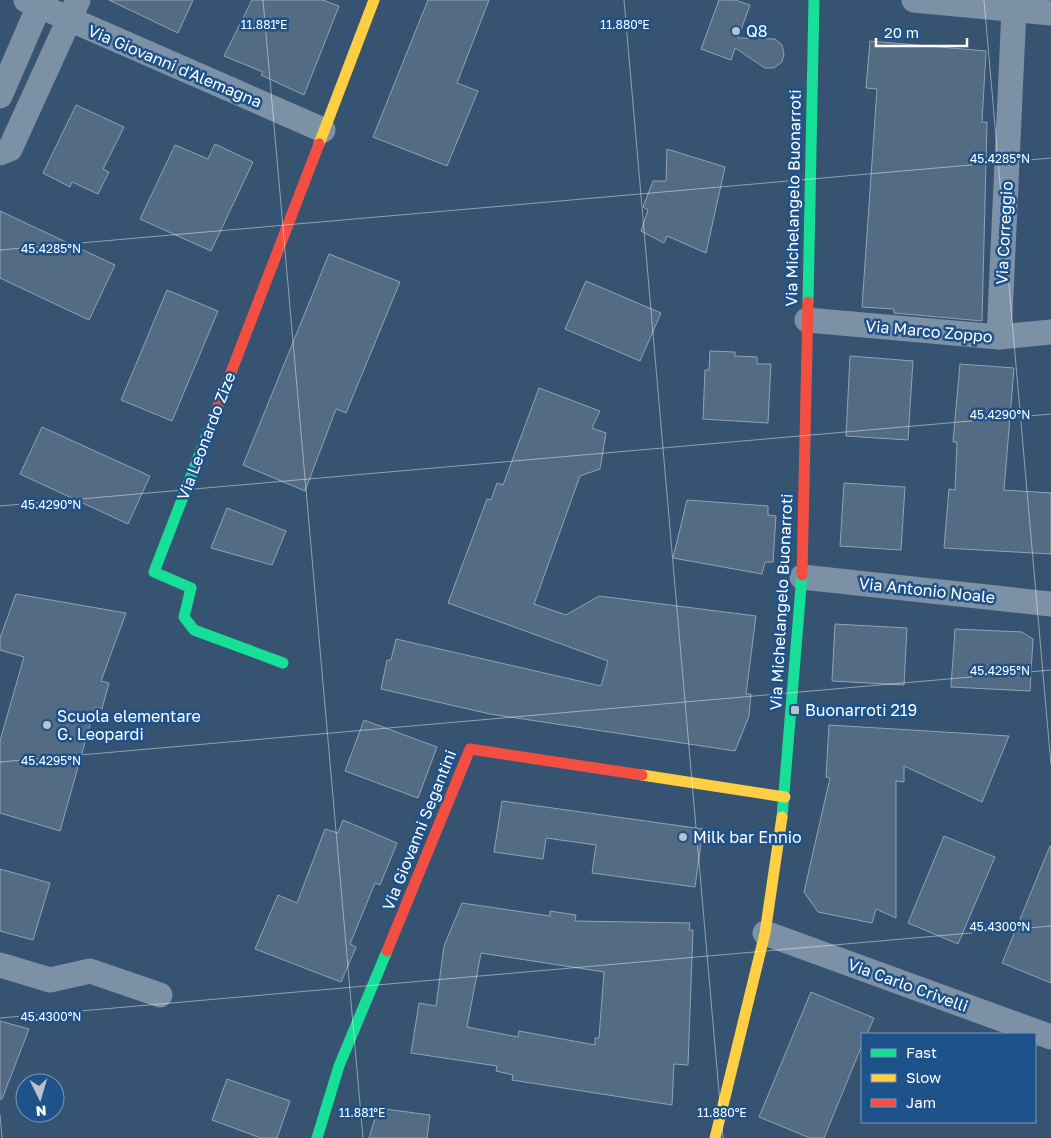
<svg xmlns="http://www.w3.org/2000/svg" width="1051" height="1138" font-family="'Golos Text',sans-serif">
	<style>
		.building { fill: #546b84; stroke: #91a2b5; fill-rule: evenodd }
		.lines { fill: none; stroke-linecap: round; stroke-linejoin: round }
		.street { stroke: #7d91a6; stroke-width: 25 }
		.fast { stroke: #16e098; stroke-width: 11 }
		.slow { stroke: #ffcf43; stroke-width: 11 }
		.jam { stroke: #f24e42; stroke-width: 11 }
		.ticks { fill: none; stroke: #fff; stroke-width: 1; stroke-opacity: 0.45 }
		.poi-dot { fill: #b9c3ce; stroke: #1e528b; stroke-width: 2 }
		.labels { text-anchor: middle; stroke-width: 5; stroke-linejoin: round; paint-order: stroke }
		.poi-label { font-size: 16px; fill: #fff; stroke: #1e528b; text-anchor: start }
		.street-label { font-size: 16px; fill: #fff; stroke: #1e528b }
		.ticks-label { font-size: 12px; text-anchor: middle; fill: #fff; stroke: #1e528b; stroke-width: 5; stroke-linejoin: round; paint-order: stroke }
	</style>
	<rect width="100%" height="100%" fill="#365372"/>
	<!-- building -->
	<g class="building">
		<polygon points="109,0 193,0 178,33"/>
		<polygon points="252,0 323,0 339,6 304,95 261,75 263,72 224,56"/>
		<polygon points="428,0 489,0 457,83 478,91 447,166 373,137"/>
		<polygon points="719,0 735,0 750,5 738,38 775,39 782,45 784,54 782,62 774,68 765,68 735,48 731,60 701,49"/>
		<polygon points="870,41 986,51 982,122 987,122 982,321 894,313 894,309 862,307 877,89 866,88"/>
		<polygon points="76,105 124,127 103,169 109,172 98,194 72,182 70,187 43,173"/>
		<polygon points="215,144 253,162 211,251 140,219 175,145 208,159"/>
		<polygon points="667,149 725,167 706,253 667,236 664,243 641,231 648,210 643,207 653,181 666,181"/>
		<polygon points="0,211 115,265 89,320 0,278"/>
		<polygon points="329,254 400,282 346,413 336,409 305,491 243,465"/>
		<polygon points="586,281 661,313 640,361 565,329"/>
		<polygon points="167,290 218,311 172,421 121,400"/>
		<polygon points="710,351 735,352 735,356 757,357 757,364 771,364 768,423 703,419 705,370 709,370"/>
		<polygon points="850,356 913,361 908,440 846,436"/>
		<polygon points="960,364 1014,368 1004,490 1051,493 1051,554 944,548 949,489 955,490 957,442 953,442"/>
		<polygon points="539,388 600,411 592,428 606,433 600,469 580,476 534,604 566,615 599,596 756,616 746,694 751,694 749,716 735,751 490,714 381,689 387,660 391,660 396,639 601,686 608,661 448,603 487,499 491,500 497,483 503,485"/>
		<polygon points="42,427 150,476 128,524 20,474"/>
		<polygon points="844,483 905,487 901,550 840,546"/>
		<polygon points="687,500 768,506 768,515 776,516 773,562 765,562 762,574 673,558"/>
		<polygon points="227,508 286,531 272,565 211,548"/>
		<polygon points="16,594 126,613 101,681 109,683 102,709 95,707 60,831 0,813 0,741 24,657 0,650 0,638"/>
		<polygon points="835,624 907,628 904,685 832,681"/>
		<polygon points="955,629 1022,632 1033,639 1030,691 951,687"/>
		<polygon points="364,720 437,747 418,798 345,771"/>
		<polygon points="829,725 1009,736 982,802 904,766 904,782 896,781 896,918 876,909 872,923 818,912 804,892 830,778 826,777"/>
		<polygon points="502,801 703,829 695,887 592,873 596,845 546,838 543,859 494,852"/>
		<polygon points="343,820 397,843 380,885 375,883 350,944 356,947 341,982 255,949 278,895 297,903 325,829 338,833"/>
		<polygon points="944,836 995,857 958,944 908,923"/>
		<polygon points="1050,846 1051,846 1051,983 1002,963"/>
		<polygon points="0,869 50,883 33,940 0,931"/>
		<path d="M 462,903 L 550,916 L 550,911 L 576,915 L 575,921 L 690,923 L 689,930 L 693,930 L 688,1065 L 674,1064 L 672,1105 L 512,1080 L 513,1075 L 496,1071 L 497,1066 L 411,1053 L 419,1003 L 436,1006 L 444,946 ZM 481,953 L 604,972 L 599,1038 L 595,1038 L 595,1045 L 519,1031 L 518,1037 L 467,1027 Z"/>
		<polygon points="811,992 874,1018 867,1034 862,1034 862,1045 824,1138 810,1138 759,1117"/>
		<polygon points="0,1021 29,1029 2,1099 0,1099"/>
		<polygon points="227,1079 290,1101 277,1138 261,1138 212,1120"/>
		<polygon points="378,1108 430,1115 427,1138 369,1138"/>
	</g>
	<g class="lines">
		<!-- street -->
		<g class="street">
			<polyline points="26,0 323,130"/>
			<polyline points="914,0 1051,13"/>
			<polyline points="0,96 39,6"/>
			<polyline points="0,153 10,149 78,0"/>
			<polyline points="807,320 999,337 1051,332"/>
			<polyline points="999,337 1014,9"/>
			<polyline points="802,577 1051,604"/>
			<polyline points="765,933 1051,1037"/>
			<polyline points="0,965 50,980 90,971 160,995"/>
		</g>
		<!-- fast -->
		<g class="fast">
			<polyline points="808,302 814,0"/>
			<polyline points="210,427 154,572 191,588 184,617 194,630 283,663"/>
			<polyline points="782,817 802,575"/>
			<polyline points="317,1138 339,1066 387,951"/>
		</g>
		<!-- slow -->
		<g class="slow">
			<polyline points="319,144 374,0"/>
			<polyline points="642,775 785,797"/>
			<polyline points="715,1138 765,933 782,817"/>
		</g>
		<!-- jam -->
		<g class="jam">
			<polyline points="210,427 319,144"/>
			<polyline points="802,575 808,302"/>
			<polyline points="387,951 470,749 642,775"/>
		</g>
	</g>
	<!-- ticks -->
	<path class="ticks" d="M 263,0 L 363,1138M 624,0 L 723,1138M 984,0 L 1051,765M 0,250 L 1051,158M 0,506 L 1051,414M 0,762 L 1051,670M 0,1018 L 1051,926M 0,1114 L 2,1138"/>
	<!-- markers -->
	<g class="poi-dot">
		<circle cx="736" cy="31" r="5"/>
		<rect x="790" y="705" width="10" height="10" rx="2.5"/>
		<circle cx="47" cy="725" r="5"/>
		<circle cx="683" cy="837" r="5"/>
	</g>
	<g class="labels">
		<!-- poi labels -->
		<g class="poi-label">
			<text x="746" y="37">Q8</text>
			<text x="805" y="716">Buonarroti 219</text>
			<text x="57" y="722">Scuola elementare<tspan x="57" dy="18">G. Leopardi</tspan></text>
			<text x="693" y="843">Milk bar Ennio</text>
		</g>
		<!-- street labels -->
		<g class="street-label">
			<text transform="translate(175 66) rotate(23)" y="6">Via Giovanni d'Alemagna</text>
			<text transform="translate(793 198) rotate(-89)" y="6">Via Michelangelo Buonarroti</text>
			<text transform="translate(1004 233) rotate(-87)" y="6">Via Correggio</text>
			<text transform="translate(929 331) rotate(5)" y="6">Via Marco Zoppo</text>
			<text transform="translate(206 436) rotate(-69)" y="6">Via Leonardo Zize</text>
			<text transform="translate(927 590) rotate(6)" y="6">Via Antonio Noale</text>
			<text transform="translate(781 602) rotate(-87)" y="6">Via Michelangelo Buonarroti</text>
			<text transform="translate(419 830) rotate(-68)" y="6">Via Giovanni Segantini</text>
			<text transform="translate(908 985) rotate(20)" y="6">Via Carlo Crivelli</text>
		</g>
	</g>
	<g class="ticks-label">
		<text x="264" y="29">11.881°E</text>
		<text x="625" y="29">11.880°E</text>
		<text x="1000" y="163">45.4285°N</text>
		<text x="51" y="253">45.4285°N</text>
		<text x="1000" y="419">45.4290°N</text>
		<text x="51" y="509">45.4290°N</text>
		<text x="1000" y="675">45.4295°N</text>
		<text x="51" y="765">45.4295°N</text>
		<text x="1000" y="931">45.4300°N</text>
		<text x="51" y="1021">45.4300°N</text>
		<text x="362" y="1117">11.881°E</text>
		<text x="722" y="1117">11.880°E</text>
	</g>
	<!-- legend -->
	<rect x="861" y="1033" width="175" height="90" fill="#1e528b" stroke="#7897b9"/>
	<rect x="871" y="1049" width="25" height="8" fill="#16e098" stroke="#7897b9"/>
	<text x="906" y="1058" font-size="15" fill="#ffffff">Fast</text>
	<rect x="871" y="1074" width="25" height="8" fill="#ffcf43" stroke="#7897b9"/>
	<text x="906" y="1083" font-size="15" fill="#ffffff">Slow</text>
	<rect x="871" y="1099" width="25" height="8" fill="#f24e42" stroke="#7897b9"/>
	<text x="906" y="1108" font-size="15" fill="#ffffff">Jam</text>
	<!-- north arrow -->
	<g transform="translate(40 1098) rotate(175)"><circle r="24" fill="#1e528b" stroke="#7897b9"/>
	<path d="M0-4L9 19L0 12L-9 19Z" fill="#b9c3ce"/>
	<text y="-8" font-size="14" font-weight="bold" text-anchor="middle" fill="#ffffff">N</text>
	</g>
	<!-- scale -->
	<path d="M876 38v8h91v-8" fill="none" stroke="#ffffff" stroke-width="2.5"/>
	<text x="884" y="38" font-size="15" fill="#ffffff" stroke="#1e528b" stroke-width="4" paint-order="stroke">20 m</text>
</svg>
